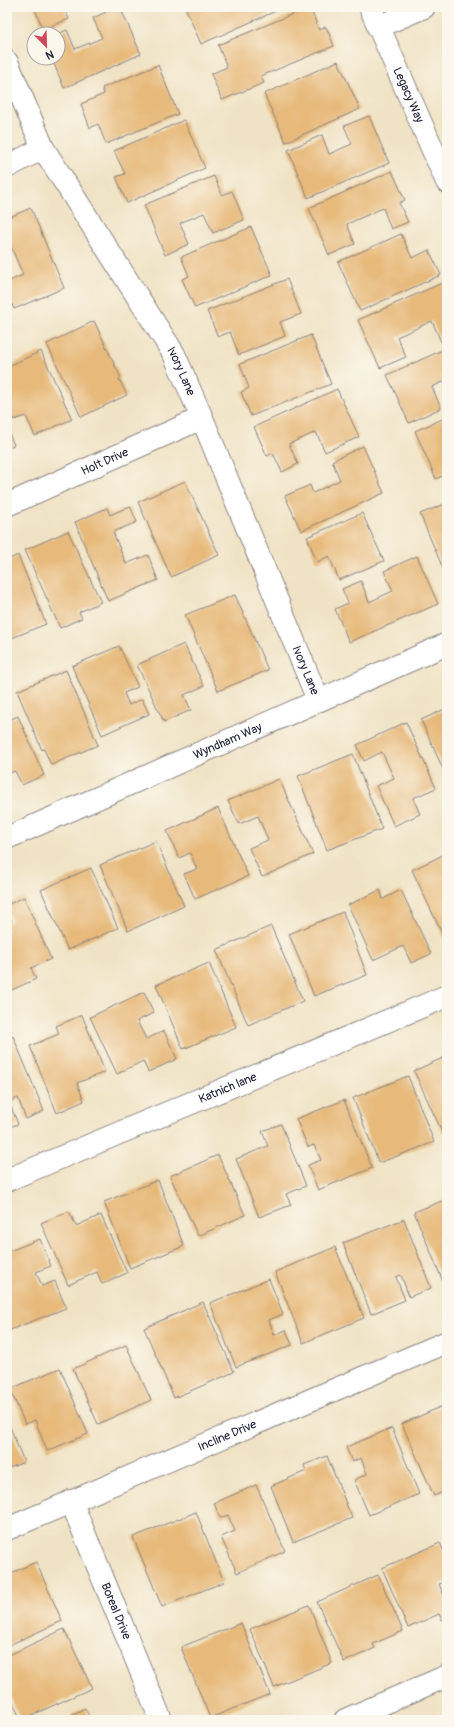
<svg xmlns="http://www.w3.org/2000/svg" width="454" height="1727" font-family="Pangolin,sans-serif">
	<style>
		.building { fill: #e7ba7c }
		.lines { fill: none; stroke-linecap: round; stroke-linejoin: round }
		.minor-casing { stroke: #898280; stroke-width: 24 }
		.minor { stroke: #fff; stroke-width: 22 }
		.labels { text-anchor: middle; stroke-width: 3; stroke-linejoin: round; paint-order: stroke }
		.street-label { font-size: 12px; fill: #22223b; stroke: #fbf7ec }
	</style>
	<rect width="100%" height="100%" fill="#fbf7ec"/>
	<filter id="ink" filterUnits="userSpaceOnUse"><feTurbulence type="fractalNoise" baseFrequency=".025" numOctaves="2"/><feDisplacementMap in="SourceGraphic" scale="8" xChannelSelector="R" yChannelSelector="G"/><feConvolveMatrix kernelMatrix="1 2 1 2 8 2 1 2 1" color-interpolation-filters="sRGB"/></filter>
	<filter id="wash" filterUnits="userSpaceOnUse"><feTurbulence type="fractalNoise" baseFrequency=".012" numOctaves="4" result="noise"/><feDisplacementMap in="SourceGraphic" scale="16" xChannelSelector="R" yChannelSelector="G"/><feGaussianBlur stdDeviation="0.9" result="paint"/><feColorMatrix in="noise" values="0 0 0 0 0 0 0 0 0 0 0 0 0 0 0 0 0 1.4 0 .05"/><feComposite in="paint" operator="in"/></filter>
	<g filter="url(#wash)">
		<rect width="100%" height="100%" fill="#f0e3c5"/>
		<g id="blocks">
			<!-- building -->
			<g class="building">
				<polygon points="34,7 64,7 69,19 43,29"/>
				<polygon points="117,7 120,7 141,54 64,88 52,59 59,56 58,34 67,30 75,49 102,38 93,18"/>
				<polygon points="185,7 285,7 201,44"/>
				<polygon points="310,7 319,30 326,27 334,46 261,76 264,83 222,100 211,74 227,67 218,45"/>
				<polygon points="338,61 360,109 286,142 264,94"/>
				<polygon points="158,65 178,114 106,144 98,124 90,128 81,104 104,94 102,88"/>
				<polygon points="369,116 389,163 308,198 288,150 322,135 329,154 352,144 344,126"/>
				<polygon points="184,120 205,168 127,203 116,177 125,174 114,151"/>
				<polygon points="392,171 405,200 399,203 408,222 391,229 383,208 347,224 355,244 329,255 309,208"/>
				<polygon points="214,176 222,195 232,191 244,220 213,233 204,213 180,223 189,244 165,255 144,205"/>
				<polygon points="31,208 64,288 14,309 7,293 7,282 23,275 10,244 7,245 7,218"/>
				<polygon points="251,227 272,275 195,308 182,279 189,276 181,257"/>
				<polygon points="401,234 412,258 429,250 441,275 360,311 338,262"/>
				<polygon points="287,279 301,314 280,322 285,336 239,355 230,332 218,337 207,311"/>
				<polygon points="442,283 447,295 447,339 441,342 432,321 397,337 406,357 380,368 358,320"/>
				<polygon points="94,321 121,378 119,379 127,395 81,417 47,344"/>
				<polygon points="311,335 331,384 251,416 241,392 249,388 240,364"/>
				<polygon points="447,348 447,380 432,387 441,408 409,423 387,375"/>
				<polygon points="41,351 72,419 35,436 26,416 14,420 7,404 7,367"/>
				<polygon points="337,389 359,437 325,452 316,432 289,444 298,464 282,472 273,453 267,456 254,427"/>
				<polygon points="447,417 447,474 436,479 415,431"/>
				<polygon points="7,429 14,445 7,448"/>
				<polygon points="363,446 384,493 301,531 285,496 310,485 313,493 340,480 332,461"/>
				<polygon points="185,481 219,555 171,577 138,502"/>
				<polygon points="447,503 447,578 420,514"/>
				<polygon points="130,506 137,522 113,532 126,564 148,555 158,580 108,601 75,522 107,508 110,515"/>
				<polygon points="362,513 384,561 339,580 329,556 317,562 307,537"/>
				<polygon points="68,531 101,602 79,612 82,618 60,628 25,550"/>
				<polygon points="18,555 46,624 7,640 7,560"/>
				<polygon points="417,556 438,604 349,642 335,609 348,603 342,589 361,581 369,602 393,591 384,571"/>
				<polygon points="235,595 268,670 218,691 185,615"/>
				<polygon points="184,644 204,686 184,695 191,710 164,722 137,665"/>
				<polygon points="119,646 138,687 124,693 129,705 142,699 149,714 102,735 72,666"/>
				<polygon points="66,670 98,745 51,765 44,749 42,750 17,691"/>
				<polygon points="445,709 447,713 447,778 421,720"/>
				<polygon points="18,716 44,775 22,785 15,771 7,774 7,721"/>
				<polygon points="406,722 436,788 413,798 420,814 394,826 376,786 394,778 382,752 364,761 357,745"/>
				<polygon points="353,754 382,829 327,850 298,776"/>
				<polygon points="279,779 313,854 262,877 249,848 268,840 258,816 239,824 228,801"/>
				<polygon points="218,808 248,876 195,899 184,874 197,869 190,853 179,858 167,831"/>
				<polygon points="156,841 184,906 128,931 100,865"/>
				<polygon points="447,853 447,944 412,870"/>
				<polygon points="91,868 118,928 68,950 41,890"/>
				<polygon points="380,890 383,899 401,890 431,954 411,963 403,946 373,960 348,905"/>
				<polygon points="24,897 51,959 31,968 36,979 7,992 7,923 12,921 7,910 7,905"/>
				<polygon points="343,912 367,975 314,996 289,934"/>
				<polygon points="271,926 303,1001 248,1025 216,950"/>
				<polygon points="209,963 236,1027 183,1049 156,985"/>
				<polygon points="144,992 154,1013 137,1021 146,1039 164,1031 177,1059 148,1072 143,1061 117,1074 90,1017"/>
				<polygon points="82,1015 105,1072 77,1083 84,1101 57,1113 30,1046 59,1034 56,1026"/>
				<polygon points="13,1036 44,1111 26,1119 18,1098 9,1102 18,1124 7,1128 7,1039"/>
				<polygon points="447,1056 447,1133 443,1134 414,1071"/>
				<polygon points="408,1076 434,1142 379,1163 353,1098"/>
				<polygon points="344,1100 372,1168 318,1190 308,1165 321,1160 314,1145 308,1147 296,1119"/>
				<polygon points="281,1124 306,1186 286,1194 291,1205 259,1217 236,1159 268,1146 262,1131"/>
				<polygon points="218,1155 245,1215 198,1236 170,1176"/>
				<polygon points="158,1180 184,1246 130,1268 104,1202"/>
				<polygon points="447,1199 447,1282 444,1284 414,1212"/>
				<polygon points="69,1211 76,1226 101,1215 127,1273 102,1284 97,1272 68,1285 41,1223"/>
				<polygon points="404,1219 431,1288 409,1297 401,1275 396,1277 405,1300 371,1314 343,1243"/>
				<polygon points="40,1239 51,1266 36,1272 42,1286 55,1281 66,1308 10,1330 7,1323 7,1252"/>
				<polygon points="335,1247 364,1318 303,1343 275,1272"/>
				<polygon points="269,1279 283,1314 269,1320 274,1335 286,1330 292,1345 236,1367 210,1303"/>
				<polygon points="203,1302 234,1372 174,1398 144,1328"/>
				<polygon points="126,1345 151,1400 98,1424 73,1369"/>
				<polygon points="60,1368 88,1434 47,1451 35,1420 25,1424 10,1389"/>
				<polygon points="447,1404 447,1490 434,1496 402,1424"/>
				<polygon points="7,1419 24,1462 7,1469"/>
				<polygon points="392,1428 419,1494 369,1515 354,1480 367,1474 361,1458 352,1462 346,1447"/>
				<polygon points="327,1456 352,1518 293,1542 271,1486 306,1471 304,1465"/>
				<polygon points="256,1485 285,1551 237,1573 221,1537 235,1531 228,1515 220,1518 214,1503"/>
				<polygon points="196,1512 224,1582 162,1607 133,1537"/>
				<polygon points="440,1543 447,1558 447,1581 439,1584 447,1603 447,1618 442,1620 439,1614 408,1628 382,1568"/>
				<polygon points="36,1562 62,1621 7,1646 7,1575"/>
				<polygon points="378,1575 403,1631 373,1644 375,1648 344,1662 317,1602"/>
				<polygon points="309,1605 332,1663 274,1687 250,1629"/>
				<polygon points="241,1623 270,1694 210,1718 181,1647"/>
				<polygon points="64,1629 92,1688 21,1720 7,1690 7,1656"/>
				<polygon points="85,1708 91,1720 73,1720 71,1715"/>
			</g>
		</g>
	</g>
	<g filter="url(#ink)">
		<use href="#blocks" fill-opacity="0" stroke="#898280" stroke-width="1"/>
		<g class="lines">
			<defs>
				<g id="minor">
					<path id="s1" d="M 370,7 L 447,182"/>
					<polyline points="378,27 424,7"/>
					<path id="s2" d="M 7,62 L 43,148 L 174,354 L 202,418 L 318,700"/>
					<polyline points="7,167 43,148"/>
					<path id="s3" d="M 7,505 L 202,418"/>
					<path id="s4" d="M 7,838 L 447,644"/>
					<path id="s5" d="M 7,1180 L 447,996"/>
					<path id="s6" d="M 71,1501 L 161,1720"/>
					<path id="s7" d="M 7,1529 L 447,1342"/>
					<polyline points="345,1720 447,1676"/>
				</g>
			</defs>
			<!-- minor casing -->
			<use href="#minor" class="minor-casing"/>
			<!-- minor -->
			<use href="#minor" class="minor"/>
		</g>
	</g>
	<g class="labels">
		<!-- street labels -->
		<g class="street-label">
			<text dy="4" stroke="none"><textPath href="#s1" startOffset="96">Legacy Way</textPath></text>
			<text dy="4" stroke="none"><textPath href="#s2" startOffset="356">Ivory Lane</textPath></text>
			<text dy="4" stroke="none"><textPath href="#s3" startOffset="107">Holt Drive</textPath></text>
			<text dy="4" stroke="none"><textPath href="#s2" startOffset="680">Ivory Lane</textPath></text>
			<text dy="4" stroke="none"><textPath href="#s4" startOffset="241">Wyndham Way</textPath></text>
			<text dy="4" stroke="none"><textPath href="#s5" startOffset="239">Katnich lane</textPath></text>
			<text dy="4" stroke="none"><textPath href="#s7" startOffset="239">Incline Drive</textPath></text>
			<text dy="4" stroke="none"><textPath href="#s6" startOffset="119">Boreal Drive</textPath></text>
		</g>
	</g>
	<!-- margin -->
	<rect width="454" height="1727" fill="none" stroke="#fbf7ec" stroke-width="24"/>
	<!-- north arrow -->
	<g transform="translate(46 46) rotate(157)"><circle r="19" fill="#fbf7ec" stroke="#a4a2a5"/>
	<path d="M0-3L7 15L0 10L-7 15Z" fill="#d1495b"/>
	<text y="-6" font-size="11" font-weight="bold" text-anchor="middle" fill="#22223b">N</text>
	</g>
</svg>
